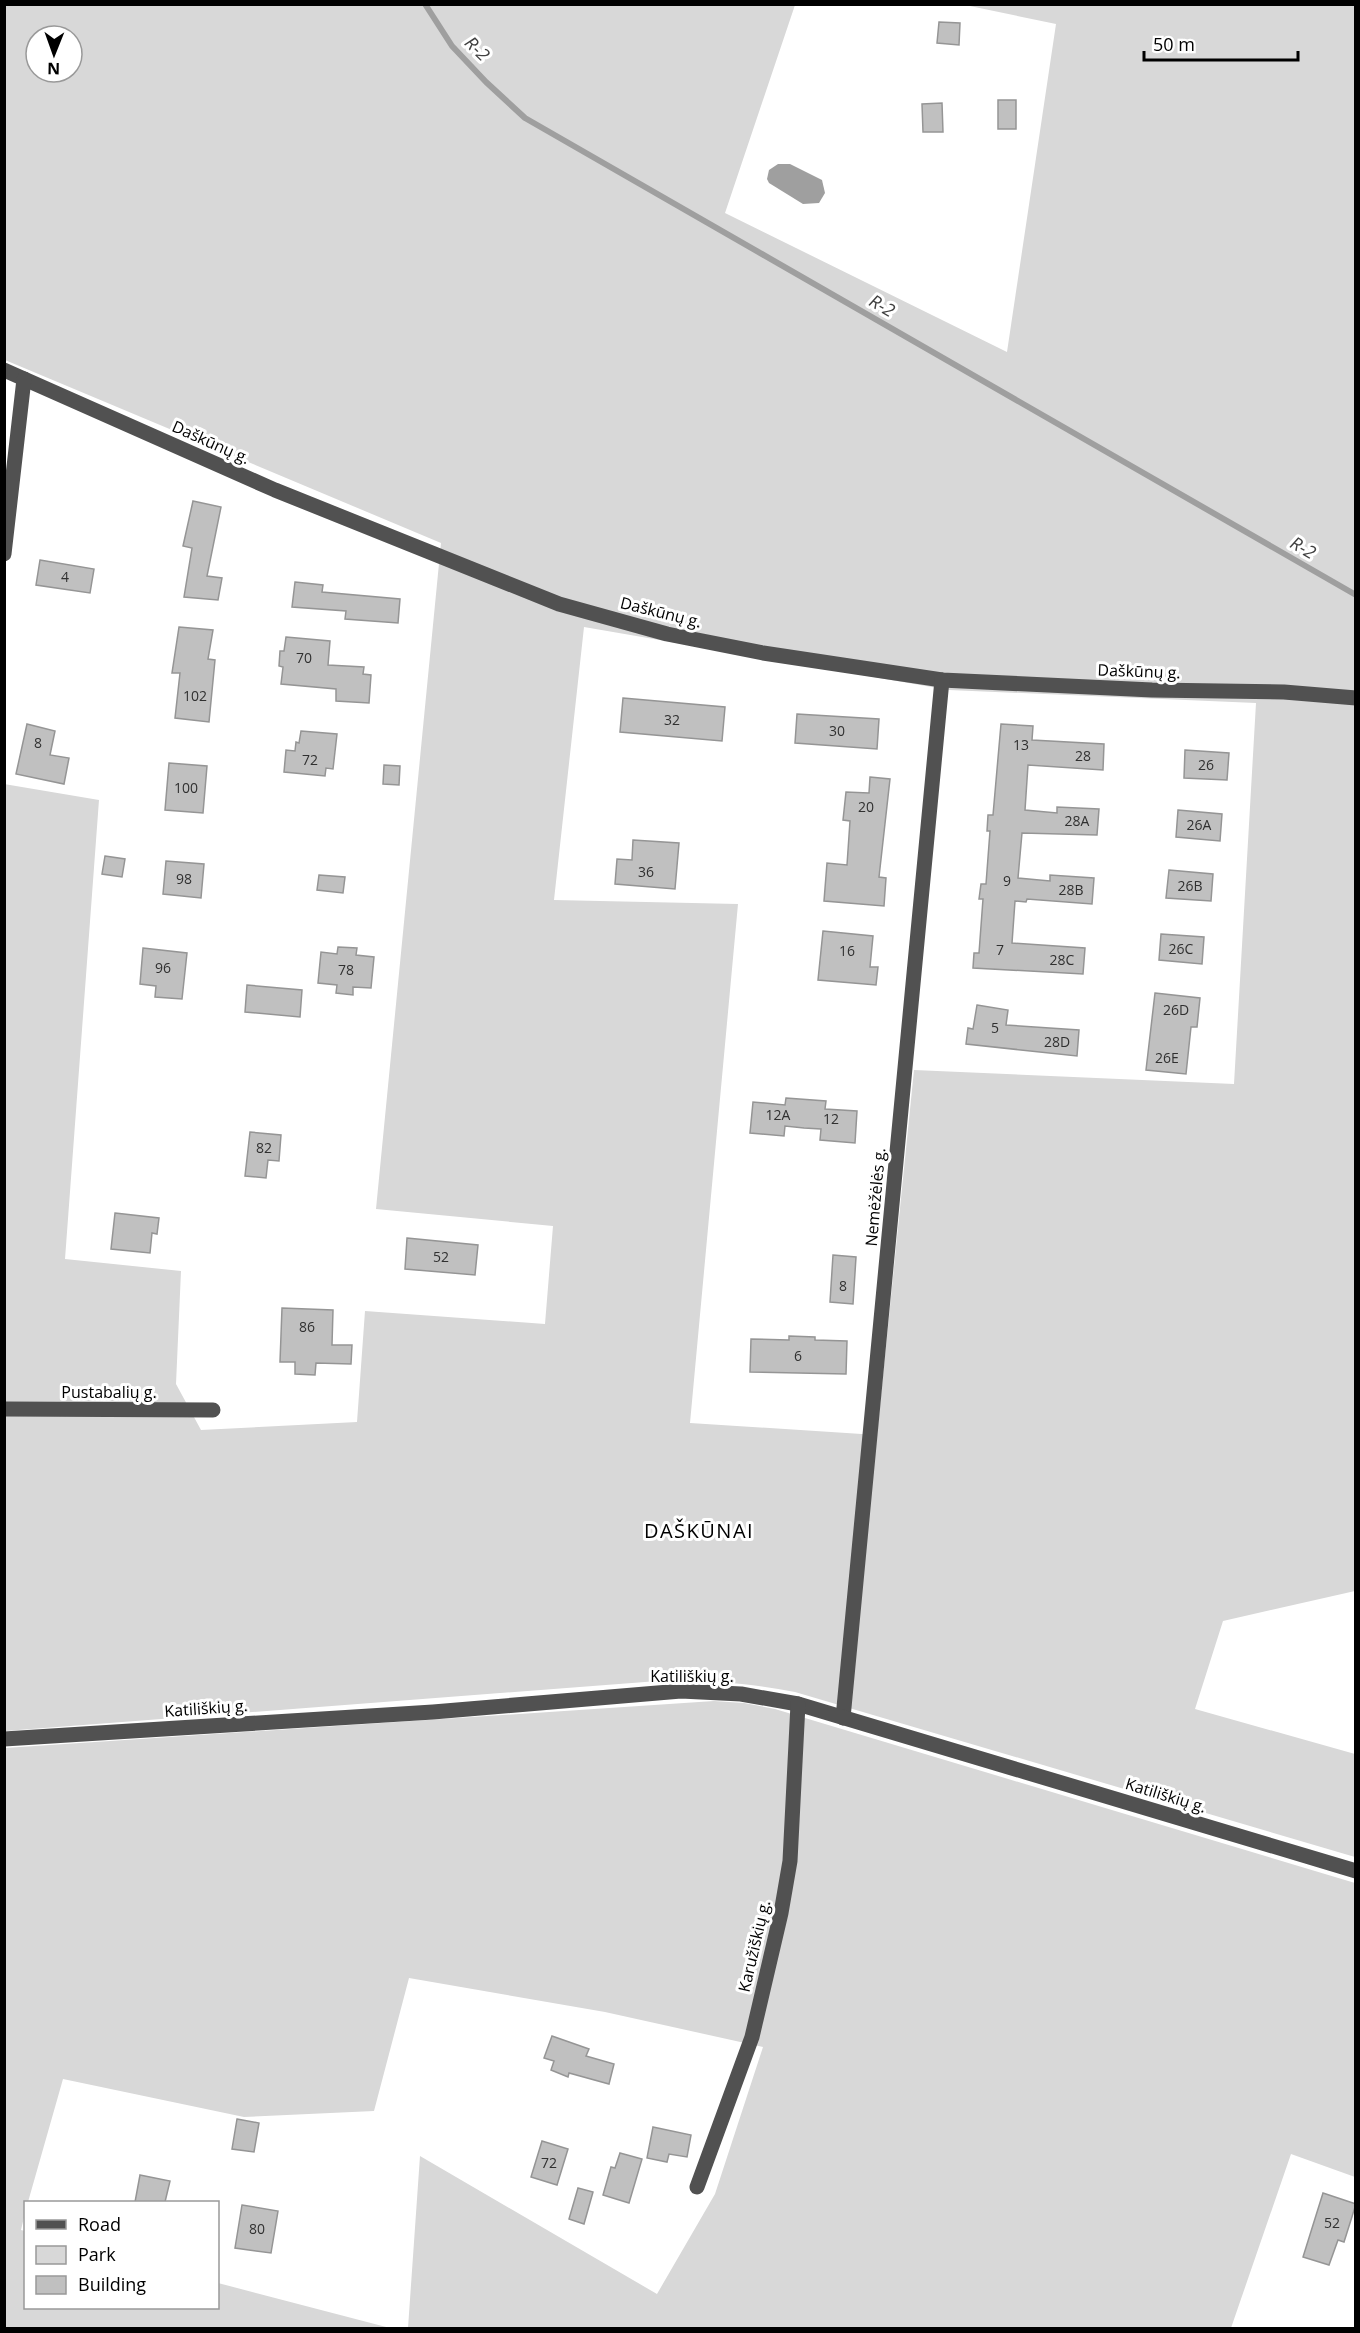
<svg xmlns="http://www.w3.org/2000/svg" width="1360" height="2333" font-family="'Open Sans',sans-serif">
	<style>
		.green { fill: #d8d8d8; fill-rule: evenodd }
		.water { fill: #9f9f9f }
		.lines { fill: none; stroke-linecap: round; stroke-linejoin: round }
		.stream { stroke: #9f9f9f; stroke-width: 6 }
		.building { fill: #c0c0c0; stroke: #959595; stroke-width: 1.5 }
		.minor { stroke: #515151; stroke-width: 15 }
		.labels { text-anchor: middle; stroke-width: 6; stroke-linejoin: round; paint-order: stroke }
		.number-label { font-size: 14px; fill: #303030 }
		.street-label { font-size: 16px; fill: #000; stroke: #fff }
		.water-label { font-size: 18px; font-style: italic; fill: #404040; stroke: #fff }
		.quarter-label { font-size: 20px; letter-spacing: 1.5px; fill: #000; stroke: #fff }
	</style>
	<rect width="100%" height="100%" fill="#fff"/>
	<!-- green -->
	<g class="green">
		<path d="M 5,5 L 795,5 L 725,213 L 1007,352 L 1056,24 L 965,5 L 1355,5 L 1355,1591 L 1223,1621 L 1195,1709 L 1355,1754 L 1355,1857 L 795,1692 C 747,1683 707,1680 658,1681 L 5,1731 L 4,784 L 99,800 L 65,1259 L 181,1271 L 176,1384 L 201,1430 L 357,1422 L 365,1311 L 545,1324 L 553,1226 L 376,1209 L 441,543 L 5,360 ZM 36,36 L 72,36 L 72,72 L 36,72 ZM 584,627 L 949,690 L 1256,703 L 1234,1084 L 914,1070 L 877,1435 L 690,1423 L 738,904 L 554,900 Z"/>
		<polygon points="714,1701 744,1703 775,1709 1355,1883 1355,2177 1291,2154 1231,2328 408,2328 420,2156 657,2294 715,2194 763,2047 605,2012 409,1978 374,2111 244,2117 63,2079 28,2202 26,2202 25,2213 21,2230 25,2231 26,2308 218,2308 218,2283 390,2328 5,2328 5,1748"/>
	</g>
	<!-- water -->
	<polygon class="water" points="778,164 790,164 822,180 825,193 819,203 803,204 769,183 767,179 769,170"/>
	<g class="lines">
		<!-- stream -->
		<polyline class="stream" points="425,4 452,46 486,82 525,118 1356,595"/>
	</g>
	<!-- building -->
	<g class="building">
		<polygon points="939,22 960,23 959,45 937,43"/>
		<rect x="998" y="100" width="18" height="29"/>
		<polygon points="942,103 943,132 923,132 922,104"/>
		<polygon points="193,501 221,507 207,576 222,578 218,600 184,597 192,548 183,546"/>
		<polygon points="40,560 94,569 90,593 36,585"/>
		<polygon points="295,582 323,585 322,592 400,599 398,623 345,619 346,611 292,607"/>
		<polygon points="179,627 213,630 208,659 215,660 209,722 175,718 180,673 172,673"/>
		<polygon points="286,637 330,641 328,665 364,667 363,674 371,675 369,703 336,701 336,689 281,684 283,667 279,666 280,651 284,651"/>
		<polygon points="623,698 725,707 722,741 620,732"/>
		<polygon points="797,714 879,719 877,749 795,743"/>
		<polygon points="27,724 55,731 50,755 69,758 64,784 16,774"/>
		<polygon points="1001,724 1033,726 1032,740 1104,744 1103,770 1028,765 1025,810 1057,813 1057,807 1099,809 1097,835 1022,833 1018,878 1050,881 1050,875 1094,878 1092,904 1027,899 1026,902 1015,901 1012,943 1085,948 1083,974 973,968 974,953 979,953 983,899 979,899 981,884 986,884 990,831 987,831 988,815 993,815"/>
		<polygon points="301,731 337,734 333,769 326,768 325,776 284,772 286,750 295,751 296,742 299,743"/>
		<polygon points="1185,750 1229,753 1227,780 1184,778"/>
		<polygon points="169,763 207,766 203,813 165,810"/>
		<polygon points="384,765 400,766 399,785 383,784"/>
		<polygon points="870,777 890,779 879,877 886,878 884,906 824,901 827,863 847,865 850,821 843,820 846,792 869,793"/>
		<polygon points="1178,810 1222,814 1220,841 1176,837"/>
		<polygon points="633,840 679,843 675,889 615,884 617,859 632,860"/>
		<polygon points="105,856 125,859 122,877 102,874"/>
		<polygon points="166,861 204,864 201,898 163,894"/>
		<polygon points="1169,870 1213,874 1211,901 1166,898"/>
		<polygon points="319,875 345,877 343,893 317,890"/>
		<polygon points="823,931 873,936 870,967 878,967 876,985 818,980"/>
		<polygon points="1161,934 1204,937 1202,964 1159,960"/>
		<polygon points="338,947 357,948 356,955 374,957 371,988 353,987 353,995 336,993 337,985 318,983 321,952 337,954"/>
		<polygon points="143,948 187,953 182,999 155,997 156,986 140,984"/>
		<polygon points="247,985 302,990 300,1017 245,1012"/>
		<polygon points="1155,993 1200,998 1197,1027 1191,1027 1186,1074 1146,1070"/>
		<polygon points="977,1005 1008,1010 1006,1025 1079,1030 1077,1056 966,1044 968,1028 973,1029"/>
		<polygon points="786,1098 826,1101 825,1109 857,1111 855,1143 820,1140 821,1129 804,1128 785,1126 784,1136 750,1133 753,1102 785,1105"/>
		<polygon points="250,1132 281,1135 279,1161 268,1160 266,1178 245,1176"/>
		<polygon points="115,1213 159,1218 157,1234 152,1233 150,1253 111,1249"/>
		<polygon points="407,1238 478,1245 475,1275 405,1269"/>
		<polygon points="833,1255 856,1257 853,1304 830,1302"/>
		<polygon points="282,1308 333,1310 332,1345 352,1345 351,1364 316,1363 315,1375 295,1374 295,1362 280,1362"/>
		<polygon points="789,1336 815,1337 815,1340 847,1341 846,1374 750,1372 751,1339 789,1340"/>
		<polygon points="552,2036 589,2049 586,2056 614,2064 609,2084 569,2073 568,2077 551,2070 554,2061 544,2058"/>
		<polygon points="237,2119 259,2123 254,2152 232,2149"/>
		<polygon points="653,2127 691,2135 687,2157 669,2154 667,2162 647,2158"/>
		<polygon points="542,2141 568,2149 557,2185 531,2177"/>
		<polygon points="620,2153 642,2159 629,2203 603,2195 611,2167 615,2168"/>
		<polygon points="140,2175 170,2181 165,2202 135,2202"/>
		<polygon points="578,2188 593,2192 584,2224 569,2219"/>
		<polygon points="1323,2193 1356,2204 1344,2242 1338,2240 1329,2265 1303,2257"/>
		<polygon points="242,2205 278,2211 271,2253 235,2248"/>
	</g>
	<g class="lines">
		<!-- minor -->
		<g class="minor">
			<polyline points="4,370 275,490 559,604 667,634 763,653 942,680 1152,690 1284,692 1356,698"/>
			<polyline points="4,554 24,379"/>
			<polyline points="4,1409 213,1410"/>
			<polyline points="843,1718 942,680"/>
			<polyline points="4,1739 433,1712 681,1691 741,1694 798,1704 1356,1871"/>
			<polyline points="697,2187 752,2037 781,1913 790,1861 798,1704"/>
		</g>
	</g>
	<g class="labels">
		<!-- number labels -->
		<g class="number-label">
			<text x="65" y="582">4</text>
			<text x="304" y="663">70</text>
			<text x="195" y="701">102</text>
			<text x="672" y="725">32</text>
			<text x="837" y="736">30</text>
			<text x="38" y="748">8</text>
			<text x="1021" y="750">13</text>
			<text x="1083" y="761">28</text>
			<text x="310" y="765">72</text>
			<text x="1206" y="770">26</text>
			<text x="186" y="793">100</text>
			<text x="866" y="812">20</text>
			<text x="1077" y="826">28A</text>
			<text x="1199" y="830">26A</text>
			<text x="646" y="877">36</text>
			<text x="184" y="884">98</text>
			<text x="1007" y="886">9</text>
			<text x="1190" y="891">26B</text>
			<text x="1071" y="895">28B</text>
			<text x="1181" y="954">26C</text>
			<text x="1000" y="955">7</text>
			<text x="847" y="956">16</text>
			<text x="1062" y="965">28C</text>
			<text x="163" y="973">96</text>
			<text x="346" y="975">78</text>
			<text x="1176" y="1015">26D</text>
			<text x="995" y="1033">5</text>
			<text x="1057" y="1047">28D</text>
			<text x="1167" y="1063">26E</text>
			<text x="778" y="1120">12A</text>
			<text x="831" y="1124">12</text>
			<text x="264" y="1153">82</text>
			<text x="441" y="1262">52</text>
			<text x="843" y="1291">8</text>
			<text x="307" y="1332">86</text>
			<text x="798" y="1361">6</text>
			<text x="549" y="2168">72</text>
			<text x="1332" y="2228">52</text>
			<text x="257" y="2234">80</text>
		</g>
		<!-- street labels -->
		<g class="street-label">
			<text transform="translate(211 442) rotate(24)" y="6">Daškūnų g.</text>
			<text transform="translate(661 612) rotate(14)" y="6">Daškūnų g.</text>
			<text transform="translate(1139 671) rotate(2)" y="6">Daškūnų g.</text>
			<text transform="translate(875 1197) rotate(-85)" y="6">Nemėžėlės g.</text>
			<text x="109" y="1398">Pustabalių g.</text>
			<text x="692" y="1682">Katiliškių g.</text>
			<text transform="translate(206 1708) rotate(-4)" y="6">Katiliškių g.</text>
			<text transform="translate(1166 1795) rotate(17)" y="6">Katiliškių g.</text>
			<text transform="translate(754 1946) rotate(-77)" y="6">Karužiškių g.</text>
		</g>
		<!-- water labels -->
		<g class="water-label">
			<text transform="translate(477 49) rotate(45)" y="6">R-2</text>
			<text transform="translate(882 306) rotate(30)" y="6">R-2</text>
			<text transform="translate(1303 548) rotate(30)" y="6">R-2</text>
		</g>
		<!-- quarter labels -->
		<g class="quarter-label">
			<text x="699" y="1538">DAŠKŪNAI</text>
		</g>
	</g>
	<!-- border -->
	<rect width="1360" height="2333" fill="none" stroke="#000000" stroke-width="12"/>
	<!-- legend -->
	<rect x="24" y="2201" width="195" height="108" fill="#ffffff" stroke="#999999" stroke-width="1.5"/>
	<rect x="36" y="2220" width="30" height="9" fill="#515151" stroke="#999999" stroke-width="1.5"/>
	<text x="78" y="2231" font-size="18" fill="#000000">Road</text>
	<rect x="36" y="2246" width="30" height="18" fill="#d8d8d8" stroke="#999999" stroke-width="1.5"/>
	<text x="78" y="2261" font-size="18" fill="#000000">Park</text>
	<rect x="36" y="2276" width="30" height="18" fill="#c0c0c0" stroke="#999999" stroke-width="1.5"/>
	<text x="78" y="2291" font-size="18" fill="#000000">Building</text>
	<!-- north arrow -->
	<g transform="translate(54 54) rotate(181)"><circle r="28" fill="#ffffff" stroke="#999999" stroke-width="1.5"/>
	<path d="M0-4.5L10 22L0 15L-10 22Z" fill="#000000"/>
	<text y="-9" font-size="16" font-weight="bold" text-anchor="middle" fill="#000000">N</text>
	</g>
	<!-- scale -->
	<path d="M1144 51v9h154v-9" fill="none" stroke="#000000" stroke-width="3"/>
	<text x="1153" y="51" font-size="18" fill="#000000" stroke="#ffffff" stroke-width="4.5" paint-order="stroke">50 m</text>
</svg>
